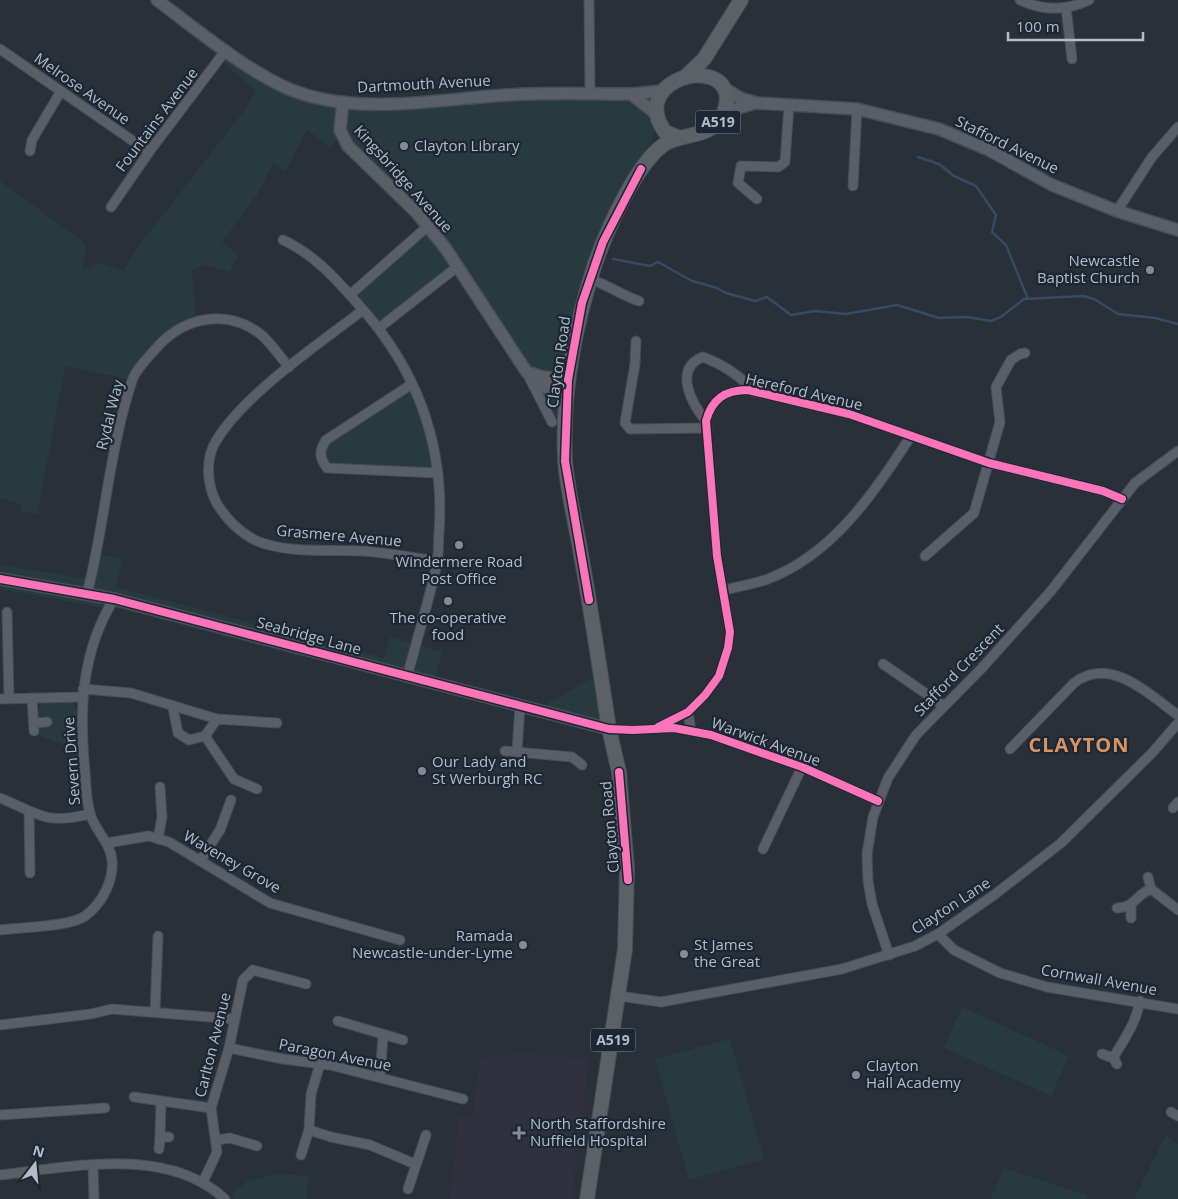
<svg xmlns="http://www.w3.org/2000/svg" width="1178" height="1199" font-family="'Open Sans',sans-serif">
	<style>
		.medical { fill: #31303e }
		.green { fill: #273a3e }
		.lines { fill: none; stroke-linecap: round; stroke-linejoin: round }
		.stream { stroke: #384963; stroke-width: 2.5 }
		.minor-casing { stroke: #484c53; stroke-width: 11 }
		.tertiary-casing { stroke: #484c53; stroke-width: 14 }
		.primary-casing { stroke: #484c55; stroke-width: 16 }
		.minor { stroke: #5a5e66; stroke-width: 9 }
		.tertiary { stroke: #5a5e66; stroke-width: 11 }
		.primary { stroke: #5c6168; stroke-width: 14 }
		.cycleway-casing { stroke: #1d2633; stroke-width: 11 }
		.cycleway { stroke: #fb73b8; stroke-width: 8 }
		.poi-dot { fill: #848b96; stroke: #1d2633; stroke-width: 2 }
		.labels { text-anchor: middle; stroke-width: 4.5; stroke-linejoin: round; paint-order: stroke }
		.shield { fill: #1d2633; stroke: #878f9c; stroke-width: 1 }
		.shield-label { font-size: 14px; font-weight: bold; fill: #b4bcc9 }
		.street-label { font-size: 15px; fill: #b4bcc9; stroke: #1d2633 }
		.poi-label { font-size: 15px; fill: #b4bcc9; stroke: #1d2633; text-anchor: start }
		.district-label { font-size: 20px; font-weight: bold; letter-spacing: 1px; fill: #d59563; stroke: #1d2633 }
	</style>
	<rect width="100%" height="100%" fill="#2a3038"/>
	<!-- medical -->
	<polygon class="medical" points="525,1053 589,1059 572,1199 450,1199 459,1116 472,1117 480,1058"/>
	<!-- green -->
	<g class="green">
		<polygon points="226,50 277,83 343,102 631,94 659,123 582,303 566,421 552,422 457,267 379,328 351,294 428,226 341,136 329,147 307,129 286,172 273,163 259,192 222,242 238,255 230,272 206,265 192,270 196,321 180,328 132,380 65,366 37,515 20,510 21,504 0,498 0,181 86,244 83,271 99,263 123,271 141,243 243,112 256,91 220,60"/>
		<polygon points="412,384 438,473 327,468 320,459 326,440"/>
		<polygon points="96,553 122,559 116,587 384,658 390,637 442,652 435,677 436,684 302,649 301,657 109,606 99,607 0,589 0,565 81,578 92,574"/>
		<polygon points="601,673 609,729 536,710"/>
		<path d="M 48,701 C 54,701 65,699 71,701 C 83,705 77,740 76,750 L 37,735 L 38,731 L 51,722 L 38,714 L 40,706 Z"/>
		<polygon points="962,1007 1069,1056 1051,1096 944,1048"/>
		<polygon points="730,1039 764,1159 689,1180 655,1059"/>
		<polygon points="1166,1135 1178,1145 1178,1199 1134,1199"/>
		<polygon points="1003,1168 1087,1195 1085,1199 991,1199"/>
		<polygon points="278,1174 309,1176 306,1199 234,1199 232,1193 248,1181"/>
	</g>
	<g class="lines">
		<!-- stream -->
		<g class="stream">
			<polyline points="918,157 939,164 954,176 976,186 996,215 992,232 1006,245 1028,299"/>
			<polyline points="613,259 650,266 658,262 692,281 717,288 726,293 755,301 767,297 791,315 815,311 846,314 897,305 939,318 967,317 991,321 1001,317 1024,299 1084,296 1094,299 1118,314 1155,318 1178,324"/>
		</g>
		<defs>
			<g id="minor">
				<polyline points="589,0 590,92"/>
				<path d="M 1020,0 C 1043,11 1066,11 1089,0"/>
				<polyline points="1066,8 1072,59"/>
				<polyline points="0,49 149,152"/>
				<polyline points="30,151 32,140 61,91"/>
				<polyline points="853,186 857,109"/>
				<polyline points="757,199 738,183 741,166 778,167 785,162 789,105"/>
				<polyline points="111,207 149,152 226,50"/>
				<polyline points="1117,211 1152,157 1178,127"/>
				<path d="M 283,240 C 318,256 341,285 365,312 C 420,376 445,449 439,533 C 438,543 439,553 437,563 C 429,601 417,639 407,677"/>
				<path d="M 590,279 C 608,285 621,295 639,301"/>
				<polyline points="351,294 428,226"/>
				<path d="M 363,310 C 319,344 244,394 216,441 C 205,459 207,484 216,502 C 225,518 240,533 257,541 C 289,554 328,549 362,551 C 387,553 412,557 437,561"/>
				<polyline points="379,328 457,267"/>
				<polyline points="636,341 635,364 625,423 630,429 707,428"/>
				<polyline points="529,377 552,422"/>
				<path d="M 412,384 L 326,440 C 319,451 319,457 327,468 L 438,473"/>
				<path d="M 706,421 C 691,403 673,368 703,357 C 724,365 740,375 754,392"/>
				<polyline points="925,556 974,513 1000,422 996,387 1011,360 1020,354 1025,353"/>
				<path d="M 723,590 C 738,587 754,584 768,579 C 834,554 874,492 911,436"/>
				<path d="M 87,594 C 105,524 109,450 132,381 C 136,368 150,356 159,345 C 186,317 226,309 259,333 C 270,341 279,356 289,367"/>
				<polyline points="7,612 9,698"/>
				<polyline points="883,664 944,706"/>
				<polyline points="83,689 131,693 217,719 277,723"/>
				<polyline points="32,698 34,731"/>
				<polyline points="0,699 82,697"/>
				<polyline points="173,708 178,733 189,740 205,736 217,719"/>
				<polyline points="688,712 691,731"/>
				<polyline points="34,723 47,722"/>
				<path d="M 656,728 L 688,712 L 705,695 L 719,676 L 728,648 L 730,632 L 717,556 L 706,421 C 712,399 725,390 748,390 L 849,414 L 989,463 L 1103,491 L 1122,499"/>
				<polyline points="609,729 633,730 674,728 711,735 802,767 878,801"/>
				<polyline points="205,736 234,779 257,789"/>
				<path d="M 1010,749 L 1074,683 C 1110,655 1148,694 1178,715"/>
				<polyline points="505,751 572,757 582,765"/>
				<polyline points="517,751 520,706"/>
				<path d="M 0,798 C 40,814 44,825 90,814"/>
				<polyline points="1173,808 1178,802"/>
				<polyline points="29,811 30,873"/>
				<polyline points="158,839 162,817 160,787"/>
				<polyline points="107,843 149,836 169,842 270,903 400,940"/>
				<polyline points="763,849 802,767"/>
				<polyline points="200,861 220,830 231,800"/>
				<polyline points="1148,877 1151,889"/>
				<path d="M 1117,908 C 1136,907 1135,895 1151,889 L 1178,910"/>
				<polyline points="1131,918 1131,906"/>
				<path d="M 0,930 C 21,927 70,927 85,916 C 102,904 114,880 112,860 C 110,841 94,830 90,813 C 86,799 86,785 85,771 C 79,711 81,652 114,599"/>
				<polyline points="938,934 954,950 1000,973 1047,987 1178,1009"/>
				<polyline points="889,955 872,904 868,881 867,854 873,817 888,778 916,735 982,668 1051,591 1135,483 1178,451"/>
				<polyline points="619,996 661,1002 842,969 915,946 938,934 994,895 1061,843 1152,753 1178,723"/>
				<polyline points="155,1011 158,936"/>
				<polyline points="338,1021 403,1040"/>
				<polyline points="0,1025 91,1014 112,1009 234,1019"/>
				<polyline points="229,1048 283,1059 330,1065 463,1099"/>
				<polyline points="1102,1054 1113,1058 1117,1064"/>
				<path d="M 1113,1058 C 1124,1040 1136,1023 1140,1001"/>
				<polyline points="320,1064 311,1094 309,1130 331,1137 370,1145 415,1164"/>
				<polyline points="380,1077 383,1036"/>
				<polyline points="134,1097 211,1108"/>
				<polyline points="161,1101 160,1137 169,1137"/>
				<polyline points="1171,1112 1178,1116"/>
				<polyline points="0,1115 105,1108"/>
				<polyline points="217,1140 230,1138 257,1146"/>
				<polyline points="159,1149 160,1137"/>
				<polyline points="301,1155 309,1130"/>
				<polyline points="93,1166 94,1199"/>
				<path d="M 0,1175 C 72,1167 166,1145 225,1199"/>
				<polyline points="203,1182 217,1152 211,1108 229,1048 243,980 253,970 306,984"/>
				<polyline points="408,1189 426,1135"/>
			</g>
			<g id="tertiary">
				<path d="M 157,0 C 196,29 245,70 289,89 C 357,117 437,99 507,95 C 549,92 590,94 632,94 C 642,94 652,91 662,91"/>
				<polyline points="724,88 740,98 757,103 857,109 939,129 989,150 1052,185 1117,211 1178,230"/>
				<polyline points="631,94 655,113"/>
				<polyline points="343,102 340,130 348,146 417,213 446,249 526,371 541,386 566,393"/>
				<polyline points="722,117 738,108 755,103"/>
				<polyline points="530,373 543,377 568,380"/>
				<polyline points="0,579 114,599 609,729"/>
			</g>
			<g id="primary">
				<polyline points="685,77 704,59 741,0"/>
				<path d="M 587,1199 L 625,949 L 627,869 L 619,772 L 609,729 C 600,669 591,609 580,549 C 575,520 567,489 565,459 C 562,392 574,328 595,264 C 606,232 638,158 668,142 C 684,134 705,137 718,122 C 725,114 730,98 724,88 C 708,59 631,84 665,132 L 680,138"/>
			</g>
		</defs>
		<!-- minor casing -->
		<use href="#minor" class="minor-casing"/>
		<!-- tertiary casing -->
		<use href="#tertiary" class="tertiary-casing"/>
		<!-- primary casing -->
		<use href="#primary" class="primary-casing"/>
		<!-- minor -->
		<use href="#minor" class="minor"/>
		<!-- tertiary -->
		<use href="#tertiary" class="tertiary"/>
		<!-- primary -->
		<use href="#primary" class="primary"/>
		<defs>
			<g id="cycleway">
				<polyline points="0,579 114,599 609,729 633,730 674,728 711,735 802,767 878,801"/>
				<polyline points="589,600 565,461 568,380 582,303 603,242 641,169"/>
				<path d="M 658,727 L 688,712 L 705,695 L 719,676 L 728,648 L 730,632 L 717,556 L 706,421 C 712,399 725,390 748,390 L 849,414 L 989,463 L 1103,491 L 1122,499"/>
				<polyline points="619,772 628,880"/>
			</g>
		</defs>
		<!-- cycleway casing -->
		<use href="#cycleway" class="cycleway-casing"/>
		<!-- cycleway -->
		<use href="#cycleway" class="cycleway"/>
	</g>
	<!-- markers -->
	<g class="poi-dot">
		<circle cx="404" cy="146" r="5"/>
		<circle cx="1150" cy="270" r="5"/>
		<circle cx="459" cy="545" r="5"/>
		<circle cx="448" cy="601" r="5"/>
		<circle cx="422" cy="771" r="5"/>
		<circle cx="523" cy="945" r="5"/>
		<circle cx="684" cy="954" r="5"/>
		<circle cx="856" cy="1075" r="5"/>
		<path d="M516.5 1125.5h5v5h5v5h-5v5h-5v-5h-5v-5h5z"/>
	</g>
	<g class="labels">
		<!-- shield labels -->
		<g class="shield">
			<rect x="695.5" y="110.5" width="45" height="23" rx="4"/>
			<rect x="590.5" y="1028.5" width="45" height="23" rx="4"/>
		</g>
		<g class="shield-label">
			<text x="718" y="127">A519</text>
			<text x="613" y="1045">A519</text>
		</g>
		<!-- street labels -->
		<g class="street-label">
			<text transform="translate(424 84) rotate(-3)" y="5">Dartmouth Avenue</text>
			<text transform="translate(82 89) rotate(35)" y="5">Melrose Avenue</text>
			<text transform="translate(157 120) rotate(-53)" y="5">Fountains Avenue</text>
			<text transform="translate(1007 145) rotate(26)" y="5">Stafford Avenue</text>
			<text transform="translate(403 179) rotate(48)" y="5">Kingsbridge Avenue</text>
			<text transform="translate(559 362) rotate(-82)" y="5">Clayton Road</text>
			<text transform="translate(804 392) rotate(13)" y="5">Hereford Avenue</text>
			<text transform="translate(110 415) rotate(-76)" y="5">Rydal Way</text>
			<text transform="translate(339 536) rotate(5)" y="5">Grasmere Avenue</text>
			<text transform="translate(309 636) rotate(15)" y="5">Seabridge Lane</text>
			<text transform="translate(959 670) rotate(-46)" y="5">Stafford Crescent</text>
			<text transform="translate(766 742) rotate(20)" y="5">Warwick Avenue</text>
			<text transform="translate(72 761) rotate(-94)" y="5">Severn Drive</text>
			<text transform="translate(610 827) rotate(-95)" y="5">Clayton Road</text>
			<text transform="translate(232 862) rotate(30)" y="5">Waveney Grove</text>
			<text transform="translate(951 906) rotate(-33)" y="5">Clayton Lane</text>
			<text transform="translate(1099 980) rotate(10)" y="5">Cornwall Avenue</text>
			<text transform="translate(213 1045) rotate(-76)" y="5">Carlton Avenue</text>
			<text transform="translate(335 1055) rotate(11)" y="5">Paragon Avenue</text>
		</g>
		<!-- poi labels -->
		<g class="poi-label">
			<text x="414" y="151">Clayton Library</text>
			<text x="1140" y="266" text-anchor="end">Newcastle<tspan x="1140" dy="17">Baptist Church</tspan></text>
			<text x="459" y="567" text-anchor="middle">Windermere Road<tspan x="459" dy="17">Post Office</tspan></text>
			<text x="448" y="623" text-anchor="middle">The co-operative<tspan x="448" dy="17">food</tspan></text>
			<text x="432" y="767">Our Lady and<tspan x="432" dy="17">St Werburgh RC</tspan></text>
			<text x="513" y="941" text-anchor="end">Ramada<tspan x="513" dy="17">Newcastle-under-Lyme</tspan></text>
			<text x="694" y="950">St James<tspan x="694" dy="17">the Great</tspan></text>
			<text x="866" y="1071">Clayton<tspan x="866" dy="17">Hall Academy</tspan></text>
			<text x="530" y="1129">North Staffordshire<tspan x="530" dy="17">Nuffield Hospital</tspan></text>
		</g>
		<!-- district labels -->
		<g class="district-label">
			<text x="1079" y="752">CLAYTON</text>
		</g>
	</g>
	<!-- north arrow -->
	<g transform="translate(35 1164) rotate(16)" stroke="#1d2633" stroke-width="4" paint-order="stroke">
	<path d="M0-4L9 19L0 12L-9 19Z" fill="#b4bcc9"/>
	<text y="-8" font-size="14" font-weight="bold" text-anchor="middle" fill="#b4bcc9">N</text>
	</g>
	<!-- scale -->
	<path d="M1008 32v8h135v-8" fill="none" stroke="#b4bcc9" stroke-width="2.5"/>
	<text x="1016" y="32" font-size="15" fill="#b4bcc9" stroke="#1d2633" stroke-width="4" paint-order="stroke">100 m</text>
</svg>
